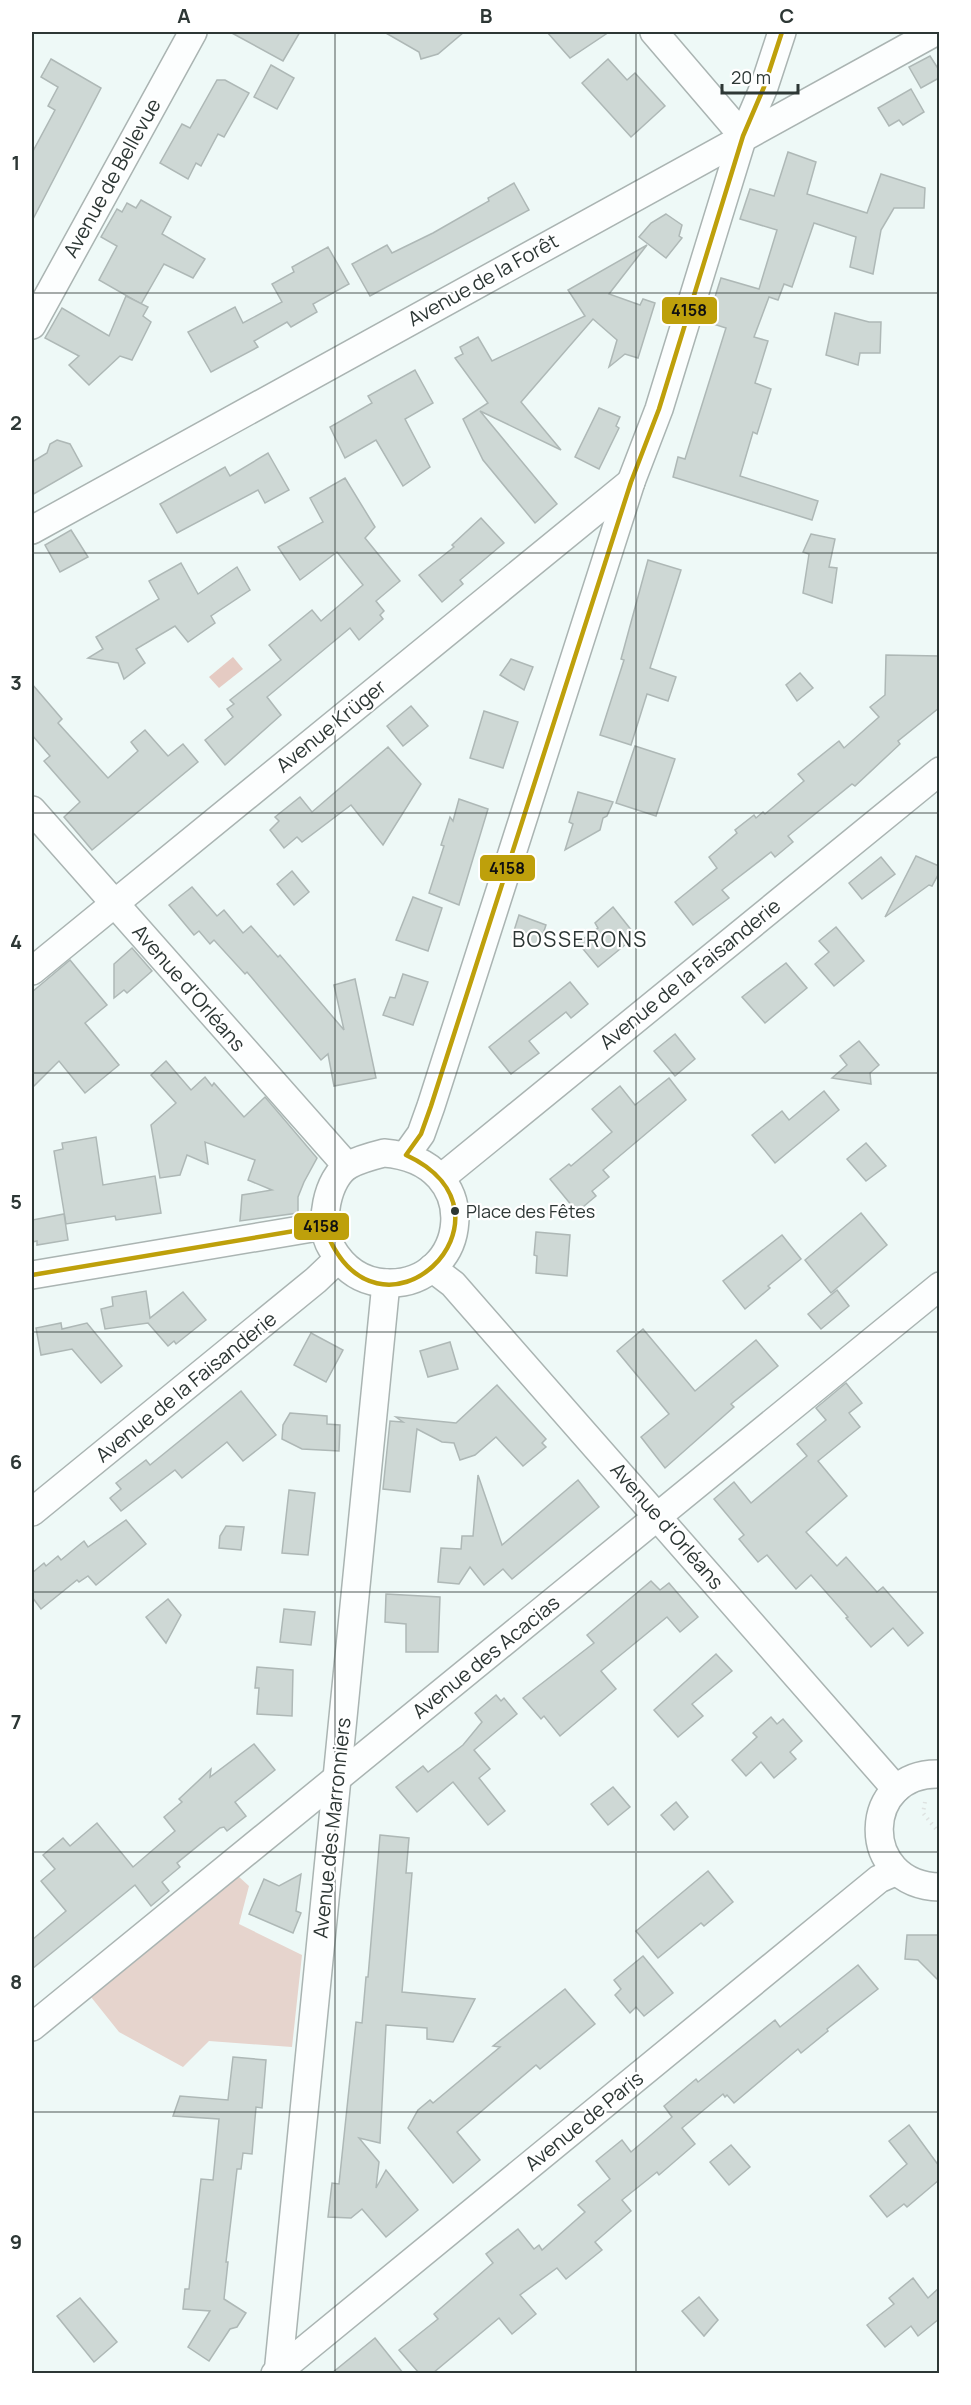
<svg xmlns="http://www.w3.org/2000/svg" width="971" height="2405" font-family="Manrope,sans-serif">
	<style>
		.forest { fill: #e6d4cd }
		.water { fill: #e5cbc3 }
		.building { fill: #ced8d5; stroke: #aeb8b6; stroke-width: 1.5 }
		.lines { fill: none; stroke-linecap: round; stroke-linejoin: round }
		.minor-casing { stroke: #aab4b2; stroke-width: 30 }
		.path { stroke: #dee2e1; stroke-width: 4; stroke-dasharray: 1.5 4.5; stroke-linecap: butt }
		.minor { stroke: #fcfefe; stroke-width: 27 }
		.bus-1-casing { stroke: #fff; stroke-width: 9 }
		.bus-1 { stroke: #bea00b; stroke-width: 4.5 }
		.grid { fill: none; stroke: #2d3735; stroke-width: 1.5; stroke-opacity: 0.55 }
		.bus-dot { fill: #2d3735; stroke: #fff; stroke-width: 2 }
		.labels { text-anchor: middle; stroke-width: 4.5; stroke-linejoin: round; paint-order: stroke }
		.bus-label { font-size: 18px; fill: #2d3735; stroke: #fff; text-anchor: start }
		.street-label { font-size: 20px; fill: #2d3735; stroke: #fff }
		.neighbourhood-label { font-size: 21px; letter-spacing: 1.5px; fill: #2d3735; stroke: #fff }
		.line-badge { stroke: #fff; stroke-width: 2 }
		.pale-badge-label { font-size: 16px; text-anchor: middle; font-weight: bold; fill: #111 }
		.neatline { fill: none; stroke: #2d3735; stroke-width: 2 }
		.grid-label { font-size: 20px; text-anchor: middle; font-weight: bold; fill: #2d3735 }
	</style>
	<rect width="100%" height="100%" fill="#eef9f7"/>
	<!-- forest -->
	<polygon class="forest" points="237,1875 249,1886 239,1924 302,1955 292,2047 209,2041 183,2067 119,2032 91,1997"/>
	<!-- water -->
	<polygon class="water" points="233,657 243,669 219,688 209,677"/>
	<!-- building -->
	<g class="building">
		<polygon points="230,32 300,32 283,61"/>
		<polygon points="384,32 464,32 438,54 421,59 419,52"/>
		<polygon points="547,32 609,32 570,58"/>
		<polygon points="930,56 939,70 939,78 921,88 909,67"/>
		<polygon points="51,59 101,88 32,221 32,153 55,110 48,106 58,87 41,77"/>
		<polygon points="608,59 627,80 635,73 665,106 631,137 582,83"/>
		<polygon points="271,65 294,78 277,109 254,97"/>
		<polygon points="217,80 225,80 249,93 224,137 218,134 201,166 196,163 188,179 160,163 182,124 190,128"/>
		<polygon points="911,89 924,112 903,125 899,120 889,126 878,108"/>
		<polygon points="788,152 816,162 807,194 867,213 881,174 925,188 924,208 894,208 881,230 873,274 850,267 856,237 814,223 792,287 784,284 778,300 769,297 754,337 768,341 755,383 771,389 757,434 753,432 740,476 818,501 812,520 673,477 678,457 685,459 726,328 707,322 721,278 759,289 777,230 740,219 750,189 774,196"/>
		<polygon points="514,183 529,210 370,296 352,264 387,245 392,253 433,233 489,201 488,198"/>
		<polygon points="141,200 171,217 162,234 205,259 193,278 164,264 141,304 99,280 117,246 101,237 117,209 122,212 127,203 136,208"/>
		<polygon points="666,214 682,225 679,236 682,238 666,258 639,237 651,223"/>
		<polygon points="647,245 609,294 640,305 643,299 655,303 638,358 625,354 609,367 617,340 593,319 521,402 561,450 480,411 557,504 535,523 483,460 463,419 488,403 455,358 463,354 460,347 478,337 492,361 585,316 568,290"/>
		<polygon points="328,247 349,284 313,304 317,312 291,327 287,322 254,341 258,347 211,372 188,332 235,307 243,323 282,302 272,284 294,272 292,267"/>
		<polygon points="126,296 148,307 143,316 151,322 132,360 120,356 89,385 69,365 79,356 45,338 62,308 109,336"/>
		<polygon points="835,313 869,322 881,322 880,353 860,353 858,365 826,355"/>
		<polygon points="415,370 433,403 405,419 430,467 403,486 376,440 345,458 330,427 372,403 368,396"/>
		<polygon points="599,408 620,417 616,426 619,428 599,469 575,457"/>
		<polygon points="57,440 70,444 82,466 32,495 32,462 47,453 50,444"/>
		<polygon points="268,453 289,490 265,503 258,490 177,533 160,504 225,467 230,476"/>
		<polygon points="345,478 375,527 365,538 400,581 376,601 384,611 380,615 383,619 359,640 350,628 267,697 281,715 225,765 205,740 233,717 227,709 234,704 230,700 281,660 269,645 312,610 321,621 363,585 337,552 300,580 278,547 323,522 310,498"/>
		<polygon points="481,518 504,543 460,580 463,584 442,602 419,575 454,547 452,545"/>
		<polygon points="71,530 88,557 60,572 45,545"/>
		<polygon points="811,534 835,539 829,567 837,568 832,603 803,593 809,554 803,552"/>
		<polygon points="648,560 681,570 650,668 676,677 668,701 647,694 631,745 600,735 624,660 621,659"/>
		<polygon points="181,563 198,594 237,567 250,590 211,616 215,623 188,642 175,626 136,649 145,663 124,679 118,663 88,658 103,649 96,637 159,599 149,581"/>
		<polygon points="886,655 939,656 939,708 898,741 900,744 855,786 852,784 788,836 793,842 775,857 771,852 722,890 729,898 693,925 675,902 717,868 709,857 737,833 735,830 754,815 756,818 763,812 765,814 804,781 798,774 839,741 844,748 879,717 870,707 885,695"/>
		<polygon points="511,659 533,667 524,690 500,675"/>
		<polygon points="800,673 813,688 797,701 786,685"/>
		<polygon points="32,684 62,719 58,723 108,778 138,751 131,742 145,730 168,756 183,744 198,762 92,850 64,817 80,802 44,761 50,756 32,735"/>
		<polygon points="411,706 428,726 403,746 387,726"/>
		<polygon points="484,711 518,722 503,768 470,758"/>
		<polygon points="635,746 675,759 656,816 616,803"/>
		<polygon points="388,747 421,784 383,845 351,805 302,842 297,837 284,848 270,830 279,821 275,817 300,797 312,812"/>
		<polygon points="578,792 613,802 607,816 603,818 600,830 565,850 573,824 569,822"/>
		<polygon points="459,799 488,809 459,905 429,893 444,846 441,845 450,817 453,821"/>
		<polygon points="916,856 939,866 939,873 932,886 929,885 885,917"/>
		<polygon points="881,857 895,874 862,899 849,883"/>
		<polygon points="292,871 309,892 294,905 277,884"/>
		<polygon points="192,887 217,916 224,910 243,933 251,926 278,957 280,955 344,1030 334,985 355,979 376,1078 334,1086 328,1054 321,1060 247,972 245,974 214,940 210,944 199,931 194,935 169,905"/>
		<polygon points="413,897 442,908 428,951 396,940"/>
		<polygon points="613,907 636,936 598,967 578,943 598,928 595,923"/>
		<polygon points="519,915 546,925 539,946 512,937"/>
		<polygon points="836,927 864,961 834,986 815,964 829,952 819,941"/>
		<polygon points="132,948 152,971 127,993 124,990 114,998 114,964"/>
		<polygon points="70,960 107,1005 85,1023 119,1065 85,1093 59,1061 32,1088 32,992"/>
		<polygon points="786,963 807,988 765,1023 742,997"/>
		<polygon points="403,974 428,982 413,1025 383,1015 390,997 395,998"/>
		<polygon points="570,982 588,1004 571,1018 566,1012 529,1041 539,1053 511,1074 489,1047"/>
		<polygon points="675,1034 695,1059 675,1076 654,1051"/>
		<polygon points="859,1041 879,1065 870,1073 871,1084 832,1078 847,1065 840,1056"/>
		<polygon points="166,1061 191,1090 205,1077 212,1086 214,1083 244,1117 265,1097 277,1111 317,1158 304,1182 298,1197 298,1213 240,1221 242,1195 272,1190 248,1180 255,1160 205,1142 208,1164 187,1155 180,1175 160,1178 151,1125 176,1103 151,1075"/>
		<polygon points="669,1078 686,1100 603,1170 609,1177 592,1191 596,1196 577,1212 550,1179 569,1164 571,1166 612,1132 592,1109 620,1086 635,1105"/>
		<polygon points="824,1091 839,1110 775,1163 752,1135 782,1111 789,1120"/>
		<polygon points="96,1137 103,1185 155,1176 161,1213 116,1220 115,1216 66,1224 54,1151 63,1149 62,1143"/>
		<polygon points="866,1143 886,1166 866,1181 847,1159"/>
		<polygon points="861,1213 887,1245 831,1293 805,1260"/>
		<polygon points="64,1214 68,1240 37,1245 37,1241 32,1242 32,1220"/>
		<polygon points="536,1232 570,1235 567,1276 536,1273 537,1256 534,1255"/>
		<polygon points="782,1235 801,1259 768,1286 770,1288 745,1309 723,1281"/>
		<polygon points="837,1290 849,1306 821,1329 808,1314"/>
		<polygon points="146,1291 150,1318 183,1292 206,1320 176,1344 174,1341 168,1346 148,1323 105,1329 101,1309 113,1306 112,1297"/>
		<polygon points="61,1323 62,1329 87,1323 122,1366 101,1383 72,1349 41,1355 36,1328"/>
		<polygon points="643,1329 695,1391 756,1340 778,1366 731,1404 734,1407 665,1468 641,1437 669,1414 617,1351"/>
		<polygon points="311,1333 343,1350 326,1382 294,1365"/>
		<polygon points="450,1342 458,1369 428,1377 420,1351"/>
		<polygon points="846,1383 862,1403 849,1413 860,1427 818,1461 847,1496 806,1532 837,1566 846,1557 877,1592 883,1587 923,1633 908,1646 893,1628 871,1647 846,1618 848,1617 811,1575 796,1589 767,1555 758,1562 739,1539 744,1535 714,1499 734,1482 751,1503 807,1456 797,1444 826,1420 816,1408"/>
		<polygon points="497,1385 546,1439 542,1443 546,1447 523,1466 496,1437 475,1455 460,1460 454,1443 442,1442 417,1429 410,1492 383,1489 390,1421 403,1422 396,1417 456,1423"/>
		<polygon points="241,1391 276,1435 243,1461 227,1442 182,1478 175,1470 121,1511 110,1498 121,1489 116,1483 146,1460 150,1465"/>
		<polygon points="290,1413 327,1416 327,1424 340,1425 339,1451 302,1449 282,1439 283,1425"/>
		<polygon points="478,1475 502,1545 578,1480 599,1507 512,1579 503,1569 484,1585 470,1567 459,1584 438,1582 441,1548 461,1549 462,1536 473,1536"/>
		<polygon points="289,1490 315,1493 308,1555 282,1553"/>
		<polygon points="126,1520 146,1544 96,1585 88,1576 79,1582 77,1580 41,1609 32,1597 32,1573 44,1563 46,1566 58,1556 61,1560 84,1541 88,1547"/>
		<polygon points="226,1526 244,1527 241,1550 219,1548 220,1536"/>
		<polygon points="651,1581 660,1590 669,1583 698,1617 680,1632 667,1617 601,1671 616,1689 560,1736 544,1716 541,1719 523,1698 594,1643 587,1635"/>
		<polygon points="386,1594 440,1597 438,1652 406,1652 406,1624 385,1622"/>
		<polygon points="168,1599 181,1615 166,1643 146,1617"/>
		<polygon points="284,1609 315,1612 311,1645 280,1642"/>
		<polygon points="716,1654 732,1671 692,1704 703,1716 678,1737 654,1710"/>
		<polygon points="257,1667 293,1670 292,1716 257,1714 259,1688 255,1688"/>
		<polygon points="496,1695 501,1701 504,1698 517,1714 474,1750 490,1769 479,1778 505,1811 488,1825 453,1782 417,1812 396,1787 423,1766 428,1772 463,1745 482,1722 475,1713"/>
		<polygon points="771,1717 777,1724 783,1719 802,1741 790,1752 796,1759 774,1778 761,1762 746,1776 732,1760 757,1737 753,1733"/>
		<polygon points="254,1744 275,1770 235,1802 246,1816 227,1831 224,1827 220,1828 177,1863 180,1867 162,1882 169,1891 151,1906 135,1885 32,1969 32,1940 66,1911 41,1881 55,1869 43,1855 63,1838 70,1846 97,1823 133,1867 175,1831 164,1817 182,1802 179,1799 211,1769 210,1777"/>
		<polygon points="613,1787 630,1807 608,1825 591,1804"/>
		<polygon points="676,1802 688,1817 674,1830 661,1815"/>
		<polygon points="380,1835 409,1838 406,1873 412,1873 402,1992 475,1999 453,2042 427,2039 427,2028 386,2025 380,2143 359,2138 379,2162 376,2188 386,2170 418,2210 386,2237 362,2209 351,2218 328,2217 332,2183 339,2184 356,2022 362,2023 366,1977 368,1977"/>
		<polygon points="708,1871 733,1902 704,1926 701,1923 658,1958 636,1931"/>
		<polygon points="301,1874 296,1911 301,1913 293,1933 249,1914 264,1879 279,1886"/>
		<polygon points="907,1935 939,1935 939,1981 918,1960 905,1959"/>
		<polygon points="643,1956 673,1993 644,2016 636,2007 630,2013 615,1995 621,1989 614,1980"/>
		<polygon points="858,1965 878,1989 827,2029 828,2031 801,2053 798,2049 734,2103 727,2095 725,2097 723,2094 682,2128 695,2144 659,2175 657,2172 622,2200 631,2211 595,2242 602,2250 566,2279 557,2268 520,2295 536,2314 512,2334 499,2318 433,2373 419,2373 399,2350 438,2319 434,2314 493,2263 486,2254 518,2229 534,2249 539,2245 542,2250 585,2212 578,2205 610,2179 596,2161 622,2140 631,2152 672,2117 664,2106 696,2079 698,2082 775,2020 780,2027"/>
		<polygon points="565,1989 595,2024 540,2069 536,2065 457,2132 480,2160 453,2183 408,2128 418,2110 430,2100 433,2103 500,2047 493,2046"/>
		<polygon points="233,2057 266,2060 262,2108 256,2107 252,2154 243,2153 241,2169 237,2169 226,2262 228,2262 224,2299 246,2313 237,2327 230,2329 209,2361 188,2347 210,2311 183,2309 185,2289 189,2289 201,2179 213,2180 219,2119 173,2116 180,2096 228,2100"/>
		<polygon points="909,2125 939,2166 939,2180 907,2207 904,2204 887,2217 870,2196 907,2164 889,2141"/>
		<polygon points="731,2145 750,2167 729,2185 710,2162"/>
		<polygon points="913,2278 928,2298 939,2288 939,2319 918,2336 911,2326 885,2347 867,2325 894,2304 889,2298"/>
		<polygon points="699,2297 718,2320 704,2336 682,2311"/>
		<polygon points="80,2298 117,2342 94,2362 57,2316"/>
		<polygon points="375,2338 403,2373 332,2373"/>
	</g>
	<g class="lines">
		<defs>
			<g id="minor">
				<polyline points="654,32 743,136"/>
				<polyline points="32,325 193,32"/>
				<polyline points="32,530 935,32"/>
				<polyline points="32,810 347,1166"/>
				<polyline points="32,971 631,482"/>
				<path d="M 384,1153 C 487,1161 469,1287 386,1283 C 361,1282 343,1268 331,1247 C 318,1226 327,1177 349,1165 C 360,1159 372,1156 384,1153 Z"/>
				<polyline points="406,1155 421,1134 431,1106 631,482 659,409 743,136 764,87 782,32"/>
				<polyline points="441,1178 940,771"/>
				<polyline points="432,1268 453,1284 467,1300 896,1789"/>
				<polyline points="32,1275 324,1226"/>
				<polyline points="32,1512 316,1280 338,1259"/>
				<path d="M 940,1774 C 861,1771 857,1885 940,1887"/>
				<polyline points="32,2027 940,1286"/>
				<polyline points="275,2374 879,1879 895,1872"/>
				<polyline points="278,2374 386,1283"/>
			</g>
		</defs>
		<!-- minor casing -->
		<use href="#minor" class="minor-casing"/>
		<!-- path -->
		<polyline class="path" points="925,1802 923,1813 940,1834"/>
		<!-- minor -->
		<use href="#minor" class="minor"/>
		<defs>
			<path id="bus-1" d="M 32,1275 L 324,1226 C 376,1368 535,1215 406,1155 L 421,1134 L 431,1106 L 631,482 L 659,409 L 743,136 L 764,87 L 782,32"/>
		</defs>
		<!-- bus-1 casing -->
		<use href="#bus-1" class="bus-1-casing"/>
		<!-- bus-1 -->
		<use href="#bus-1" class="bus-1"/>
	</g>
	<!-- grid -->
	<path class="grid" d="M 335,32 L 335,2374M 636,32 L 636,2374M 32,293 L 940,293M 32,553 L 940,553M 32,813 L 940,813M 32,1073 L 940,1073M 32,1332 L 940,1332M 32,1592 L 940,1592M 32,1852 L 940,1852M 32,2112 L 940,2112"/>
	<!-- markers -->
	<circle class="bus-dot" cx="455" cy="1211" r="5"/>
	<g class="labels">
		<!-- bus labels -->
		<g class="bus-label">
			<text x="466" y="1218">Place des Fêtes</text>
		</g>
		<!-- street labels -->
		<g class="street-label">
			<text transform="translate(112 178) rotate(-61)" y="7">Avenue de Bellevue</text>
			<text transform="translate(483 280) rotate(-29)" y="7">Avenue de la Forêt</text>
			<text transform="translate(331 726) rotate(-39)" y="7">Avenue Krüger</text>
			<text transform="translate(690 974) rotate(-39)" y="7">Avenue de la Faisanderie</text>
			<text transform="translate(189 988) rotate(49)" y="7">Avenue d'Orléans</text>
			<text transform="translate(186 1387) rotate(-39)" y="7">Avenue de la Faisanderie</text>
			<text transform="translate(667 1526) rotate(49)" y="7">Avenue d'Orléans</text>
			<text transform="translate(486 1657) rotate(-39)" y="7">Avenue des Acacias</text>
			<text transform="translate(332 1828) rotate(-84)" y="7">Avenue des Marronniers</text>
			<text transform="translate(584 2121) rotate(-39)" y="7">Avenue de Paris</text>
		</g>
		<!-- neighbourhood labels -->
		<g class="neighbourhood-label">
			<text x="580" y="947">BOSSERONS</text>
		</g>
	</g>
	<g class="line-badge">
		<rect x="661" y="296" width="57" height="29" rx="6" fill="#bea00b"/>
		<rect x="479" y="854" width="57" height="28" rx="6" fill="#bea00b"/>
		<rect x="293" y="1212" width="57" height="29" rx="6" fill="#bea00b"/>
	</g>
	<g class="pale-badge-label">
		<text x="689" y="316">4158</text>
		<text x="507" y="874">4158</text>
		<text x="321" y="1232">4158</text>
	</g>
	<!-- border -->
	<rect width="971" height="2405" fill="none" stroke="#ffffff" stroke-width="66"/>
	<!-- scale -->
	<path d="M722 84v9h76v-9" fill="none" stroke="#2d3735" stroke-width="3"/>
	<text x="731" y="84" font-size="18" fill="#2d3735" stroke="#ffffff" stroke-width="4.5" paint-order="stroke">20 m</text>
	<rect x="33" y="33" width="905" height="2339" class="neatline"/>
	<g class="grid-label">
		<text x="184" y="23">A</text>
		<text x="486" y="23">B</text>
		<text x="787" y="23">C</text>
		<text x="16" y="170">1</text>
		<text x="16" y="430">2</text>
		<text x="16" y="690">3</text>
		<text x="16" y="949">4</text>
		<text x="16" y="1209">5</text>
		<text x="16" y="1469">6</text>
		<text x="16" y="1729">7</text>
		<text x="16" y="1989">8</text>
		<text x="16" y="2249">9</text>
	</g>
</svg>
